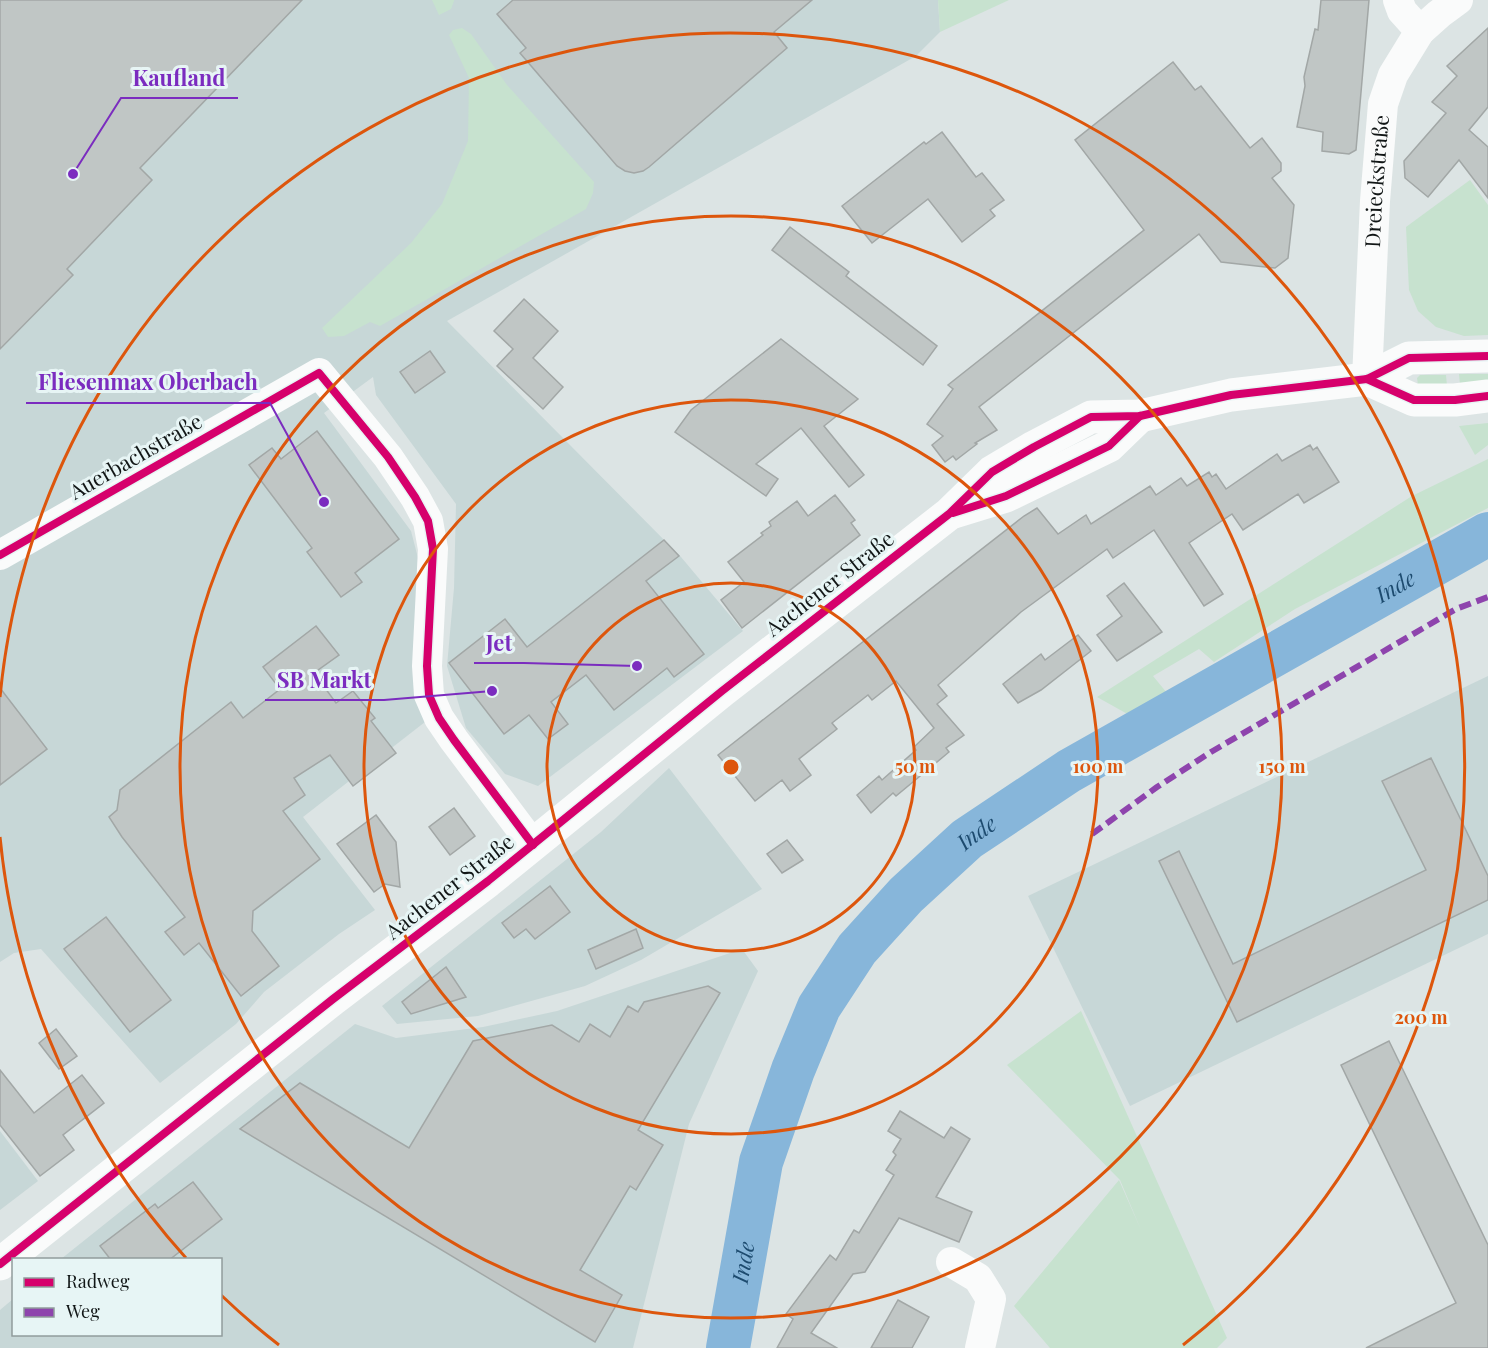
<svg xmlns="http://www.w3.org/2000/svg" width="1488" height="1348" font-family="'Playfair Display',serif">
	<style>
		.built { fill: #c7d7d7 }
		.green { fill: #c7e2cf }
		.lines { fill: none; stroke-linecap: round; stroke-linejoin: round }
		.river { stroke: #87b6da; stroke-width: 44 }
		.building { fill: #c0c6c5; stroke: #a2a7a6; stroke-width: 1.5 }
		.minor { stroke: #fafbfb; stroke-width: 30 }
		.primary { stroke: #fafbfb; stroke-width: 33 }
		.quiet { stroke: #8e44ad; stroke-width: 6; stroke-dasharray: 12 6; stroke-linecap: butt }
		.cycleway-casing { stroke: #e7f5f5; stroke-width: 11 }
		.cycleway { stroke: #d6006c; stroke-width: 8 }
		.ring { fill: none; stroke: #dd560c; stroke-width: 3 }
		.labels { text-anchor: middle; stroke-width: 6; stroke-linejoin: round; paint-order: stroke }
		.street-label { font-size: 21px; fill: #111616; stroke: #e7f5f5 }
		.water-label { font-size: 22px; font-style: italic; fill: #1d4b6f; stroke: #e7f5f5 }
		.centre { fill: #dd560c; stroke: #e7f5f5; stroke-width: 3 }
		.ring-label { font-size: 18px; text-anchor: middle; font-weight: bold; fill: #dd560c; stroke: #e7f5f5; stroke-width: 6; stroke-linejoin: round; paint-order: stroke }
		.leader { fill: none; stroke: #7b2cbf; stroke-width: 2 }
		.callout-dot { fill: #7b2cbf; stroke: #e7f5f5; stroke-width: 2 }
		.callout-label { font-size: 22px; text-anchor: middle; font-weight: bold; fill: #7b2cbf; stroke: #e7f5f5; stroke-width: 6; stroke-linejoin: round; paint-order: stroke }
	</style>
	<rect width="100%" height="100%" fill="#dce4e4"/>
	<!-- built -->
	<g class="built">
		<polygon points="0,0 938,0 940,32 916,56 447,321 681,557 743,631 538,786 505,774 466,728 447,666 454,588 456,504 376,395 373,377 324,413 411,531 418,558 425,722 303,817 375,910 339,934 264,992 236,1024 160,1083 41,949 14,953 0,962"/>
		<polygon points="1488,676 1488,934 1130,1106 1028,896"/>
		<polygon points="669,768 762,889 641,960 585,986 478,1016 397,1024 382,1006 601,832"/>
		<polygon points="742,949 758,971 689,1124 633,1348 0,1348 0,1310 13,1299 14,1334 220,1334 220,1260 61,1259 355,1024 396,1038 483,1027 557,1011"/>
		<polygon points="0,1131 38,1181 0,1210"/>
	</g>
	<!-- green -->
	<g class="green">
		<polygon points="432,0 454,0 454,1 451,9 439,15"/>
		<polygon points="938,0 1009,0 940,32"/>
		<polygon points="462,28 471,34 507,85 594,182 593,193 586,209 380,326 370,322 344,336 328,337 322,328 411,243 442,204 468,141 469,78 449,35 453,30"/>
		<polygon points="1470,180 1488,205 1488,335 1464,336 1436,327 1418,311 1409,290 1406,227"/>
		<polygon points="1459,374 1488,374 1488,384 1460,385"/>
		<polygon points="1420,375 1446,375 1447,386 1418,385 1417,378"/>
		<polygon points="1488,423 1488,445 1475,455 1459,426"/>
		<polygon points="1488,459 1488,508 1295,609 1214,662 1199,649 1153,676 1167,693 1131,716 1097,697 1412,496"/>
		<polygon points="1081,1011 1227,1338 1217,1348 1050,1348 1014,1306 1119,1180 1141,1230 1120,1180 1007,1065"/>
	</g>
	<g class="lines">
		<!-- river -->
		<path class="river" id="s1" d="M 728,1348 L 761,1162 L 793,1070 L 819,1007 L 857,949 L 906,895 L 967,839 L 1069,771 L 1488,534"/>
	</g>
	<!-- building -->
	<g class="building">
		<polygon points="0,0 302,0 140,168 152,180 67,269 73,275 0,349"/>
		<polygon points="513,0 812,0 774,32 787,48 649,167 643,171 634,173 625,171 617,166 520,53 526,48 497,14"/>
		<polygon points="1321,0 1369,0 1356,150 1349,154 1322,151 1323,132 1297,127 1305,86 1304,77 1315,29 1318,30"/>
		<polygon points="1488,28 1488,107 1469,130 1488,147 1488,198 1459,160 1428,197 1405,178 1404,161 1446,113 1432,102 1457,76 1447,66"/>
		<polygon points="1173,62 1195,90 1201,86 1250,148 1262,138 1281,163 1281,171 1272,178 1294,205 1288,258 1275,268 1221,262 1199,234 979,407 997,430 975,443 977,444 956,460 953,456 945,462 932,445 943,436 927,424 953,389 948,385 1144,230 1075,140"/>
		<polygon points="942,132 976,177 982,173 1004,200 990,210 995,216 962,242 928,199 872,243 842,206 924,142 926,144"/>
		<polygon points="790,227 849,272 846,276 937,346 923,365 772,250"/>
		<polygon points="524,299 558,331 533,358 563,387 543,409 497,366 513,349 494,331"/>
		<polygon points="781,339 858,399 824,426 864,475 849,487 801,428 756,464 778,479 766,496 675,432 691,410"/>
		<polygon points="430,351 445,372 415,393 400,372"/>
		<polygon points="317,431 399,539 355,573 362,582 341,597 307,552 312,548 249,465 272,448 281,459"/>
		<polygon points="1310,445 1313,450 1317,447 1339,482 1304,503 1298,494 1243,530 1232,514 1189,543 1223,594 1204,606 1154,530 1113,558 1107,549 1021,612 938,685 947,696 937,704 964,735 946,748 949,752 931,767 896,796 893,793 871,813 857,795 879,776 882,780 916,750 914,747 934,728 896,681 872,700 868,695 832,723 837,729 799,759 811,775 790,791 782,780 755,801 718,755 1024,516 1037,508 1058,534 1086,515 1091,524 1150,486 1156,495 1181,478 1187,486 1209,472 1212,477 1216,474 1226,489 1277,454 1282,461"/>
		<polygon points="835,495 855,520 851,523 860,535 742,628 721,600 744,582 728,562 763,535 761,533 771,526 769,522 797,501 808,516"/>
		<polygon points="664,540 679,556 646,581 704,654 674,677 667,668 614,710 586,675 551,702 568,724 548,739 529,715 504,734 449,663 505,619 527,647"/>
		<polygon points="1124,583 1162,632 1117,661 1097,635 1122,616 1107,596"/>
		<polygon points="316,626 339,655 314,673 336,703 353,691 375,718 371,721 396,753 353,786 330,755 294,778 305,795 283,811 320,859 253,911 252,931 279,966 241,996 199,943 184,955 165,932 185,917 122,837 109,817 117,810 120,790 231,702 243,718 280,689 263,667"/>
		<polygon points="1078,635 1091,651 1041,690 1018,703 1003,684 1041,654 1045,660"/>
		<polygon points="0,688 47,749 0,785"/>
		<polygon points="1431,758 1488,876 1488,900 1237,1022 1159,861 1179,851 1233,964 1426,870 1382,781"/>
		<polygon points="454,808 475,836 450,855 429,827"/>
		<polygon points="376,815 396,842 400,887 385,884 374,892 337,844"/>
		<polygon points="787,840 803,860 782,873 767,854"/>
		<polygon points="550,886 570,912 535,939 526,929 514,938 502,923"/>
		<polygon points="106,917 171,1000 130,1032 64,949"/>
		<polygon points="636,929 643,948 596,969 588,950"/>
		<polygon points="446,967 466,997 411,1014 402,1002"/>
		<polygon points="708,986 720,993 638,1130 663,1145 636,1190 630,1186 580,1270 622,1295 595,1342 240,1129 300,1083 409,1148 473,1041 552,1025 579,1042 590,1024 610,1037 628,1006 638,1012 644,1002"/>
		<polygon points="56,1029 77,1056 59,1069 39,1043"/>
		<polygon points="1389,1041 1488,1245 1488,1348 1366,1348 1456,1303 1341,1065"/>
		<polygon points="0,1070 34,1113 82,1075 104,1103 63,1135 74,1150 40,1176 0,1125"/>
		<polygon points="900,1111 944,1138 951,1127 970,1139 936,1197 972,1212 959,1242 899,1218 865,1272 853,1274 811,1333 837,1348 777,1348 793,1319 786,1314 830,1255 836,1260 854,1230 859,1233 894,1175 886,1170 896,1155 893,1152 901,1139 888,1131"/>
		<polygon points="193,1182 222,1219 169,1260 111,1260 100,1246 155,1204 158,1208"/>
		<polygon points="898,1300 929,1317 912,1348 871,1348"/>
	</g>
	<g class="lines">
		<!-- minor -->
		<g class="minor">
			<polyline points="1420,31 1439,14 1458,0"/>
			<path id="s2" d="M 1367,379 L 1375,201 L 1383,104 L 1393,75 L 1420,31 L 1402,11 L 1398,0"/>
			<polyline points="0,555 319,373 388,457 415,497 428,521 433,549 427,666 429,695 439,718 454,740 533,845"/>
			<polyline points="951,1262 978,1278 991,1299 980,1348"/>
		</g>
		<!-- primary -->
		<g class="primary">
			<polyline points="1367,379 1414,400 1455,400 1488,396"/>
			<polyline points="954,512 1006,496 1109,446 1140,416"/>
			<polyline points="0,1264 333,999 488,881 722,691 949,514 992,472 1034,447 1091,417 1140,416 1231,395 1367,379 1409,358 1488,356"/>
		</g>
		<!-- quiet -->
		<polyline class="quiet" points="1092,834 1157,787 1211,752 1456,609 1488,597"/>
		<defs>
			<g id="cycleway">
				<polyline points="1367,379 1414,400 1455,400 1488,396"/>
				<polyline points="953,513 1006,496 1109,446 1140,416"/>
				<polyline points="0,555 319,373 388,457 415,497 428,521 433,549 427,666 429,695 439,718 454,740 533,845"/>
				<polyline points="0,1264 333,999 488,881 722,691 949,514 992,472 1034,447 1091,417 1140,416 1231,395 1367,379 1409,358 1488,356"/>
			</g>
		</defs>
		<!-- cycleway casing -->
		<use href="#cycleway" class="cycleway-casing"/>
		<!-- cycleway -->
		<use href="#cycleway" class="cycleway"/>
	</g>
	<!-- distance rings -->
	<g class="ring">
		<circle cx="731" cy="767" r="184"/>
		<circle cx="731" cy="767" r="367"/>
		<circle cx="731" cy="767" r="551"/>
		<path d="M279 1345A734 734 0 0 1 221 1295M186 1258A734 734 0 0 1 0 837M0 697A734 734 0 1 1 1183 1345"/>
	</g>
	<g class="labels">
		<!-- street labels -->
		<g class="street-label">
			<text dy="7" stroke="none"><textPath href="#s2" startOffset="198">Dreieckstraße</textPath></text>
			<text transform="translate(136 457) rotate(-30)" y="7">Auerbachstraße</text>
			<text transform="translate(830 584) rotate(-38)" y="7">Aachener Straße</text>
			<text transform="translate(450 887) rotate(-38)" y="7">Aachener Straße</text>
		</g>
		<!-- water labels -->
		<g class="water-label">
			<text dy="8" stroke="none"><textPath href="#s1" startOffset="1077">Inde</textPath></text>
			<text dy="8" stroke="none"><textPath href="#s1" startOffset="591">Inde</textPath></text>
			<text dy="8" stroke="none"><textPath href="#s1" startOffset="87">Inde</textPath></text>
		</g>
	</g>
	<circle cx="731" cy="767" r="9" class="centre"/>
	<g class="ring-label">
		<text x="915" y="773">50 m</text>
		<text x="1098" y="773">100 m</text>
		<text x="1282" y="773">150 m</text>
		<text x="1421" y="1024">200 m</text>
	</g>
	<!-- callouts -->
	<path class="leader" d="M73 174L121 98H238M324 502L270 403H26M637 666L524 663H474M492 691L384 700H265"/>
	<g class="callout-dot">
		<circle cx="73" cy="174" r="6"/>
		<circle cx="324" cy="502" r="6"/>
		<circle cx="637" cy="666" r="6"/>
		<circle cx="492" cy="691" r="6"/>
	</g>
	<g class="callout-label">
		<text x="179" y="86">Kaufland</text>
		<text x="148" y="390">Fliesenmax Oberbach</text>
		<text x="499" y="651">Jet</text>
		<text x="324" y="688">SB Markt</text>
	</g>
	<!-- legend -->
	<rect x="12" y="1258" width="210" height="78" fill="#e7f5f5" stroke="#919c9c" stroke-width="1.5"/>
	<rect x="24" y="1278" width="30" height="9" fill="#d6006c" stroke="#919c9c" stroke-width="1.5"/>
	<text x="66" y="1288" font-size="18" fill="#111616">Radweg</text>
	<rect x="24" y="1308" width="30" height="9" fill="#8e44ad" stroke="#919c9c" stroke-width="1.5"/>
	<text x="66" y="1318" font-size="18" fill="#111616">Weg</text>
</svg>
